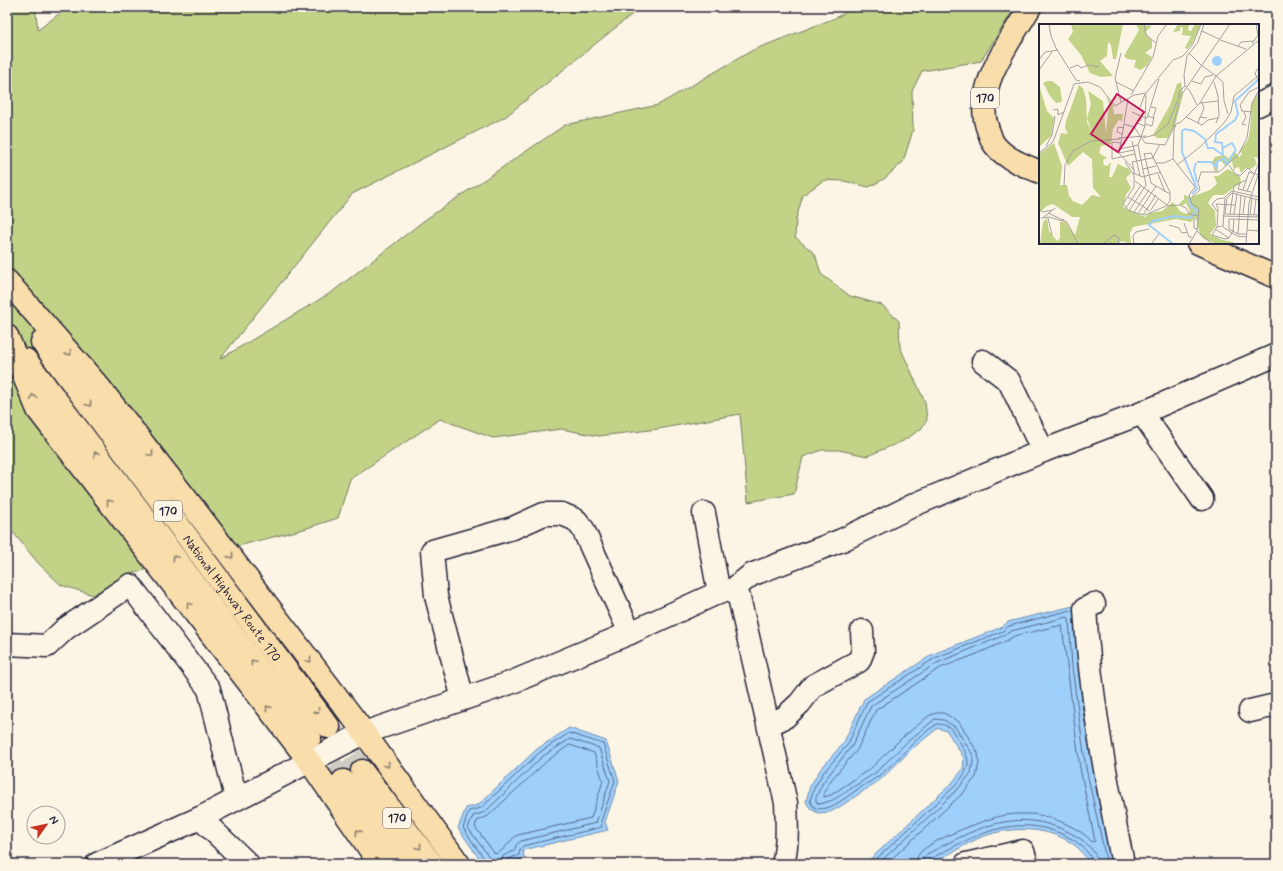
<svg xmlns="http://www.w3.org/2000/svg" width="1283" height="871" font-family="Mynerve,sans-serif">
	<style>
		.green { fill: #c2d388; stroke: #727a62 }
		.water { fill: #9fd0fc; stroke: #6d8aaf }
		.lines { fill: none; stroke-linecap: round; stroke-linejoin: round }
		.shore { stroke: #546888; stroke-width: 1 }
		.highway-tunnel { stroke: #d0cbc3; stroke-width: 22; stroke-dasharray: 22 11; stroke-linecap: butt }
		.minor-casing { stroke: #22223b; stroke-width: 25 }
		.highway-casing { stroke: #22223b; stroke-width: 25 }
		.minor { stroke: #fcf5e5; stroke-width: 22 }
		.highway { stroke: #f9deab; stroke-width: 22 }
		.oneway { stroke: #8e8073 }
		.labels { text-anchor: middle; stroke-width: 3; stroke-linejoin: round; paint-order: stroke }
		.shield { fill: #fcf5e5; stroke: #63616e; stroke-width: 1 }
		.shield-label { font-size: 12px; font-weight: bold; fill: #22223b }
		.street-label { font-size: 13px; fill: #22223b; stroke: #fcf5e5 }
		.inset-river { fill: none; stroke: #9fd0fc; stroke-width: 2 }
		.inset-road { fill: none; stroke: #a5a1a1; stroke-width: 1 }
		.view { fill: #c2185b; fill-opacity: 0.15; stroke: #c2185b; stroke-width: 2 }
		.inset-edge { fill: none; stroke: #22223b; stroke-width: 2 }
	</style>
	<rect width="100%" height="100%" fill="#fcf5e5"/>
	<filter id="ink" filterUnits="userSpaceOnUse"><feTurbulence type="fractalNoise" baseFrequency=".025" numOctaves="2"/><feDisplacementMap in="SourceGraphic" scale="8" xChannelSelector="R" yChannelSelector="G"/><feConvolveMatrix kernelMatrix="1 2 1 2 8 2 1 2 1" color-interpolation-filters="sRGB"/></filter>
	<g filter="url(#ink)">
		<!-- green -->
		<polygon class="green" points="7,7 35,7 38,30 68,7 641,7 505,117 352,194 220,359 332,292 426,219 565,125 658,105 753,50 835,18 856,7 1015,7 981,61 922,71 912,91 913,130 903,162 884,179 869,187 844,181 824,180 803,195 796,219 795,237 815,254 821,274 850,296 882,305 899,321 900,347 925,402 927,420 921,429 903,441 867,456 839,450 822,450 803,457 794,494 748,502 740,414 658,429 599,436 561,429 493,438 440,419 350,479 338,518 304,529 129,574 93,595 61,585 38,563 7,525"/>
		<!-- water -->
		<g class="water">
			<path d="M 1077,605 L 1116,864 L 1090,864 C 1086,859 1082,851 1077,847 C 1050,825 1006,825 975,840 C 960,847 945,858 929,863 C 919,867 878,864 865,864 L 952,783 L 963,769 L 964,758 L 947,731 L 938,728 L 913,748 L 880,780 L 838,808 L 830,812 L 818,813 L 811,809 L 806,802 L 810,786 L 820,770 L 844,742 L 864,699 L 933,654 L 1002,627 L 1008,622 Z"/>
			<polygon points="569,728 606,741 619,781 605,822 608,830 523,850 524,858 504,864 483,864 458,828 466,808 478,805 537,749"/>
		</g>
		<g class="lines">
			<!-- shore -->
			<g class="shore">
				<polyline points="1074,620 1083,710 1099,802"/>
				<path d="M 570,745 L 594,753 L 603,781 L 591,818 L 518,835 C 509,840 505,851 495,854 L 475,827 L 477,821 L 488,816 L 547,761 Z"/>
				<polyline points="486,864 485,860 463,828 469,811 481,808 540,752 569,733 603,744 615,781 601,821 602,827 523,846 520,849 519,855 508,859 506,864"/>
				<polyline points="491,864 490,858 468,828 473,816 485,812 543,756 570,739 599,748 610,781 596,823 521,841 516,845 514,851 503,856 501,864"/>
				<path d="M 871,864 L 955,786 C 961,779 968,771 968,762 C 969,755 955,734 951,729 C 947,725 942,724 937,724 C 914,738 899,761 877,777 C 872,781 867,783 861,787 C 851,793 818,823 810,801 L 814,788 L 823,773 L 848,744 L 867,702 L 935,658 L 1003,631 L 1009,626 L 1071,610 L 1073,612"/>
				<polyline points="878,864 958,789 971,773 973,762 973,755 955,727 944,720 935,719 907,742 875,773 833,800 820,804 816,802 816,797 823,782 852,746 871,706 937,663 1005,635 1011,631 1067,617 1069,618 1072,667 1086,768 1107,864"/>
				<path d="M 886,864 L 963,793 L 976,777 L 979,763 L 978,753 L 959,722 L 944,713 L 937,713 L 930,715 L 903,737 L 871,768 L 831,795 L 824,797 L 824,792 L 831,780 L 857,750 L 876,710 L 940,668 L 977,654 L 1008,640 L 1014,636 L 1062,625 L 1080,768 L 1095,841 L 1092,842 C 1080,827 1045,813 1026,814 C 1018,814 1009,814 1001,816 C 984,820 930,840 920,853 C 917,856 916,860 916,864"/>
				<path d="M 922,864 L 923,859 L 927,854 C 979,827 1019,804 1076,836 C 1085,841 1098,853 1098,864"/>
				<path d="M 927,864 L 930,859 C 977,834 1019,810 1072,839 C 1080,844 1092,854 1093,864"/>
			</g>
			<!-- highway-tunnel -->
			<g class="highway-tunnel">
				<polyline points="331,730 362,771"/>
				<polyline points="312,739 343,781"/>
			</g>
			<defs>
				<g id="minor">
					<polyline points="1258,105 1276,96"/>
					<polyline points="983,361 1009,381 1043,451"/>
					<polyline points="1142,413 1202,499"/>
					<polyline points="704,513 719,593"/>
					<polyline points="731,591 751,575 842,540 916,504 1043,451 1142,413 1276,355"/>
					<path d="M 1094,604 L 1085,609 C 1090,695 1106,779 1123,864"/>
					<polyline points="7,644 47,646 65,629 130,585 209,689 236,798"/>
					<polyline points="463,699 436,596 432,551 513,528 544,514 562,514 576,520 583,529 630,633"/>
					<polyline points="1250,711 1276,705"/>
					<polyline points="769,725 785,717 800,703 813,686 859,661 863,651 862,631"/>
					<polyline points="200,818 248,864"/>
					<path d="M 97,864 L 200,818 L 364,733 L 510,683 L 630,633 L 724,590 L 731,591 L 739,597 L 786,803 C 787,824 788,844 783,864"/>
					<polyline points="966,864 1023,851 1027,864"/>
				</g>
				<g id="highway">
					<path d="M 1030,7 C 1010,42 972,88 988,130 C 990,134 991,140 994,144 C 1005,159 1024,165 1040,172"/>
					<polyline points="1198,243 1276,277"/>
					<polyline points="7,281 100,388 199,515 357,723 459,864"/>
					<polyline points="7,336 38,410 309,761 380,864"/>
					<path id="s1" d="M 42,342 L 329,727"/>
					<polyline points="26,360 310,737"/>
					<polyline points="362,771 432,864"/>
					<polyline points="343,781 406,864"/>
				</g>
			</defs>
			<!-- minor casing -->
			<use href="#minor" class="minor-casing"/>
			<!-- highway casing -->
			<use href="#highway" class="highway-casing"/>
			<!-- minor -->
			<use href="#minor" class="minor"/>
			<!-- highway -->
			<use href="#highway" class="highway"/>
		</g>
		<!-- one-way arrows -->
		<defs><path id="oneway-chevron" d="M-2-3.5L2.5 0L-2 3.5" fill="none" stroke-width="1.6" stroke-linecap="round" stroke-linejoin="round"/></defs>
		<g class="oneway">
			<use href="#oneway-chevron" transform="translate(69 353) rotate(49)"/>
			<use href="#oneway-chevron" transform="translate(33 397) rotate(-113)"/>
			<use href="#oneway-chevron" transform="translate(89 404) rotate(53)"/>
			<use href="#oneway-chevron" transform="translate(96 454) rotate(-127)"/>
			<use href="#oneway-chevron" transform="translate(151 454) rotate(52)"/>
			<use href="#oneway-chevron" transform="translate(109 502) rotate(-128)"/>
			<use href="#oneway-chevron" transform="translate(231 556) rotate(53)"/>
			<use href="#oneway-chevron" transform="translate(175 558) rotate(-127)"/>
			<use href="#oneway-chevron" transform="translate(189 605) rotate(-128)"/>
			<use href="#oneway-chevron" transform="translate(309 660) rotate(53)"/>
			<use href="#oneway-chevron" transform="translate(253 662) rotate(-127)"/>
			<use href="#oneway-chevron" transform="translate(268 708) rotate(-128)"/>
			<use href="#oneway-chevron" transform="translate(317 711) rotate(53)"/>
			<use href="#oneway-chevron" transform="translate(387 765) rotate(54)"/>
			<use href="#oneway-chevron" transform="translate(358 832) rotate(-125)"/>
			<use href="#oneway-chevron" transform="translate(419 847) rotate(53)"/>
		</g>
	</g>
	<g class="labels">
		<!-- shield labels -->
		<g class="shield">
			<rect x="971" y="88" width="28" height="20" rx="3"/>
			<rect x="154" y="501" width="28" height="20" rx="3"/>
			<rect x="383" y="808" width="28" height="20" rx="3"/>
		</g>
		<g class="shield-label">
			<text x="985" y="102">170</text>
			<text x="168" y="515">170</text>
			<text x="397" y="822">170</text>
		</g>
		<!-- street labels -->
		<g class="street-label">
			<text dy="5" stroke="none"><textPath href="#s1" startOffset="319">National Highway Route 170</textPath></text>
		</g>
	</g>
	<!-- overview -->
	<g transform="translate(1039 24)">
		<rect width="220" height="220" fill="#fcf5e5"/>
		<path d="M 32,0 L 84,0 L 77,35 L 74,35 L 72,21 L 69,18 L 68,32 L 61,37 L 74,52 L 62,53 L 51,49 L 42,31 L 29,15 L 34,8 ZM 97,0 L 113,2 L 106,8 L 113,17 L 113,24 L 106,29 L 113,33 L 108,42 L 101,46 L 95,43 L 97,36 L 88,35 L 85,32 L 100,6 ZM 139,0 L 150,1 L 149,6 L 152,7 L 156,0 L 162,0 L 153,20 L 148,25 L 146,24 L 152,12 L 143,11 L 144,3 L 141,4 L 141,7 L 134,8 ZM 8,57 L 13,57 L 21,63 L 23,78 L 17,79 L 11,72 L 4,59 ZM 142,58 L 144,71 L 136,101 L 129,114 L 118,114 L 114,111 L 131,81 L 138,60 ZM 0,61 L 8,87 L 15,94 L 12,112 L 1,122 ZM 40,61 L 44,64 L 47,75 L 48,98 L 53,109 L 48,94 L 52,80 L 49,67 L 64,77 L 67,109 L 70,80 L 67,72 L 74,81 L 75,90 L 84,90 L 83,97 L 80,96 L 74,105 L 72,120 L 62,122 L 60,129 L 68,134 L 64,136 L 65,141 L 68,142 L 72,138 L 70,153 L 73,153 L 79,140 L 90,145 L 92,149 L 87,154 L 92,164 L 87,171 L 84,183 L 106,193 L 111,189 L 123,187 L 134,178 L 142,188 L 149,190 L 151,187 L 147,179 L 143,182 L 140,180 L 145,175 L 145,171 L 152,173 L 171,166 L 178,160 L 175,152 L 179,152 L 189,145 L 201,152 L 202,158 L 185,171 L 175,171 L 172,174 L 169,179 L 176,187 L 177,202 L 171,210 L 183,216 L 195,218 L 194,220 L 178,220 L 165,215 L 161,211 L 157,193 L 152,198 L 137,195 L 94,203 L 91,209 L 92,220 L 83,217 L 78,220 L 1,220 L 4,198 L 8,194 L 10,207 L 18,217 L 21,214 L 21,198 L 26,197 L 36,211 L 41,193 L 33,193 L 14,180 L 8,182 L 0,189 L 0,130 L 15,119 L 23,142 L 21,161 L 28,161 L 30,172 L 34,177 L 43,181 L 53,171 L 62,173 L 54,164 L 53,135 L 44,128 L 29,142 L 19,119 L 22,109 L 29,110 L 26,104 L 27,97 ZM 220,67 L 220,134 L 215,133 L 218,140 L 212,145 L 207,144 L 202,149 L 200,143 L 196,144 L 195,148 L 193,137 L 187,142 L 181,136 L 178,138 L 179,148 L 176,148 L 173,138 L 176,133 L 185,131 L 191,135 L 196,128 L 200,133 L 203,130 L 201,127 L 209,116 L 211,106 L 213,79 Z" fill="#c2d388"/>
		<path d="M173 37a5 5 0 1 1 10 0a5 5 0 1 1-10 0Z" fill="#9fd0fc"/>
		<path class="inset-river" d="M 184,124 L 193,119 L 197,126M 158,138 L 172,138 L 178,144 L 178,138 L 185,134 L 187,140 L 197,126M 157,139 L 155,146 L 158,158M 153,170 L 158,165 L 143,128 L 143,107 L 146,105 L 155,107 L 166,115 L 169,124 L 174,124 L 184,131 L 183,119 L 176,118 L 177,110 L 196,96 L 199,90 L 196,77 L 220,55M 134,220 L 110,201 L 114,197 L 135,192 L 151,194 L 158,186 L 151,182 L 150,174"/>
		<path class="inset-road" d="M 10,0 L 12,12 L 17,24 L 37,56 L 41,57M 105,0 L 107,11 L 117,19M 163,7 L 180,15M 181,16 L 207,25M 213,20 L 219,11 L 217,0M 199,23 L 202,18 L 215,17M 82,29 L 76,54 L 82,78M 150,29 L 162,41M 0,36 L 6,28 L 19,26M 220,43 L 216,49 L 220,59M 31,44 L 39,41 L 42,44 L 49,41 L 60,43M 0,46 L 13,28M 153,57 L 162,60 L 166,53 L 174,51M 77,58 L 95,67M 175,58 L 179,72 L 180,92 L 177,99M 92,71 L 114,33 L 119,12 L 128,0M 140,74 L 140,68 L 146,62M 161,79 L 179,77M 158,81 L 151,67 L 146,62 L 145,51 L 148,32 L 159,18 L 165,0M 201,81 L 210,68 L 220,63M 201,81 L 203,87 L 213,88M 14,86 L 19,85 L 19,91 L 25,88M 100,86 L 106,70M 93,88 L 106,94M 205,88 L 207,93 L 203,100 L 207,101M 189,90 L 185,77 L 184,58 L 177,52 L 220,16M 109,92 L 114,94 L 117,84 L 112,83M 147,93 L 163,101 L 169,96 L 179,94M 106,94 L 108,94 L 120,55M 161,94 L 165,84 L 163,79M 103,96 L 99,96 L 98,99 L 106,102M 85,99 L 89,74M 159,99 L 161,93 L 168,94M 106,100 L 113,102 L 115,93M 134,103 L 140,79M 83,110 L 78,108 L 79,103 L 85,104M 79,114 L 107,112M 104,114 L 115,111 L 129,100 L 139,76 L 191,0M 93,117 L 101,152M 82,119 L 73,118 L 73,135 L 96,130M 7,122 L 13,111 L 16,92M 81,125 L 99,121M 0,129 L 14,118 L 35,60 L 49,58 L 61,63 L 76,82 L 95,71 L 107,69 L 134,36 L 144,32 L 154,20 L 162,0M 80,129 L 95,126M 105,129 L 112,159 L 131,170M 105,130 L 112,129 L 131,168 L 131,177 L 127,182 L 106,191 L 90,187 L 84,180 L 95,163 L 95,146 L 80,129 L 85,100 L 95,103 L 106,119 L 126,121 L 136,101M 113,135 L 121,120M 86,138 L 95,151M 116,139 L 125,139 L 134,135M 138,141 L 161,123 L 185,99 L 192,88 L 195,72 L 219,52M 190,141 L 197,151 L 202,151 L 209,144 L 214,149M 104,145 L 117,142M 95,146 L 93,138 L 113,134M 95,149 L 103,153 L 122,148M 119,150 L 126,168M 96,157 L 128,181M 201,159 L 199,165 L 212,168M 25,162 L 26,141 L 34,127 L 52,117 L 81,115M 204,166 L 210,148 L 220,151M 208,167 L 220,139M 193,169 L 188,174 L 186,190 L 220,191M 193,169 L 220,176M 89,173 L 111,187M 153,173 L 161,166 L 159,159 L 162,148 L 180,148 L 199,131 L 208,114 L 213,79 L 220,66M 128,182 L 141,181 L 147,184 L 150,190 L 159,192M 87,184 L 102,161M 0,185 L 4,188 L 13,186M 112,186 L 119,175M 90,187 L 107,161 L 99,121 L 106,102 L 107,70M 178,187 L 173,180 L 178,175 L 185,174M 95,188 L 110,166M 100,188 L 117,162M 9,189 L 28,198 L 39,220M 191,190 L 195,162 L 207,156M 195,190 L 198,170M 204,190 L 206,173M 104,191 L 117,171M 211,191 L 213,174M 215,191 L 217,175M 183,192 L 220,193M 5,193 L 16,184M 2,194 L 10,193 L 23,197 L 25,195M 9,194 L 13,211M 145,199 L 150,213 L 153,213M 130,201 L 140,204 L 143,209 L 149,208M 183,202 L 178,203 L 173,211 L 186,215 L 190,214 L 194,207 L 195,195M 178,203 L 179,184 L 177,180 L 196,181M 158,205 L 155,204 L 155,196 L 158,194M 176,205 L 190,214M 208,206 L 220,207M 158,207 L 173,220M 199,210 L 202,171M 208,210 L 199,210 L 190,205 L 190,195 L 220,196M 208,213 L 198,212 L 184,203 L 186,173 L 193,167 L 220,173M 64,220 L 75,211 L 80,214 L 79,220M 95,220 L 94,212 L 97,208 L 110,205M 112,220 L 120,210M 150,220 L 158,207 L 160,187 L 159,183 L 153,180 L 150,171 L 156,163 L 134,135 L 135,106 L 137,100 L 142,98 L 161,79 L 177,52 L 162,41M 207,220 L 210,179 L 220,148"/>
		<path class="view" d="M 78,70 L 105,88 L 79,128 L 52,110 Z"/>
		<rect width="220" height="220" class="inset-edge"/>
	</g>
	<!-- margin -->
	<rect width="1283" height="871" fill="none" stroke="#fcf5e5" stroke-width="24"/>
	<rect x="12" y="12" width="1259" height="847" fill="none" stroke="#22223b" stroke-width="1.5" filter="url(#ink)"/>
	<!-- north arrow -->
	<g transform="translate(46 825) rotate(57)"><circle r="19" fill="#fcf5e5" stroke="#a5a1a1"/>
	<path d="M0-3L7 15L0 10L-7 15Z" fill="#c8321e"/>
	<text y="-6" font-size="11" font-weight="bold" text-anchor="middle" fill="#22223b">N</text>
	</g>
</svg>
